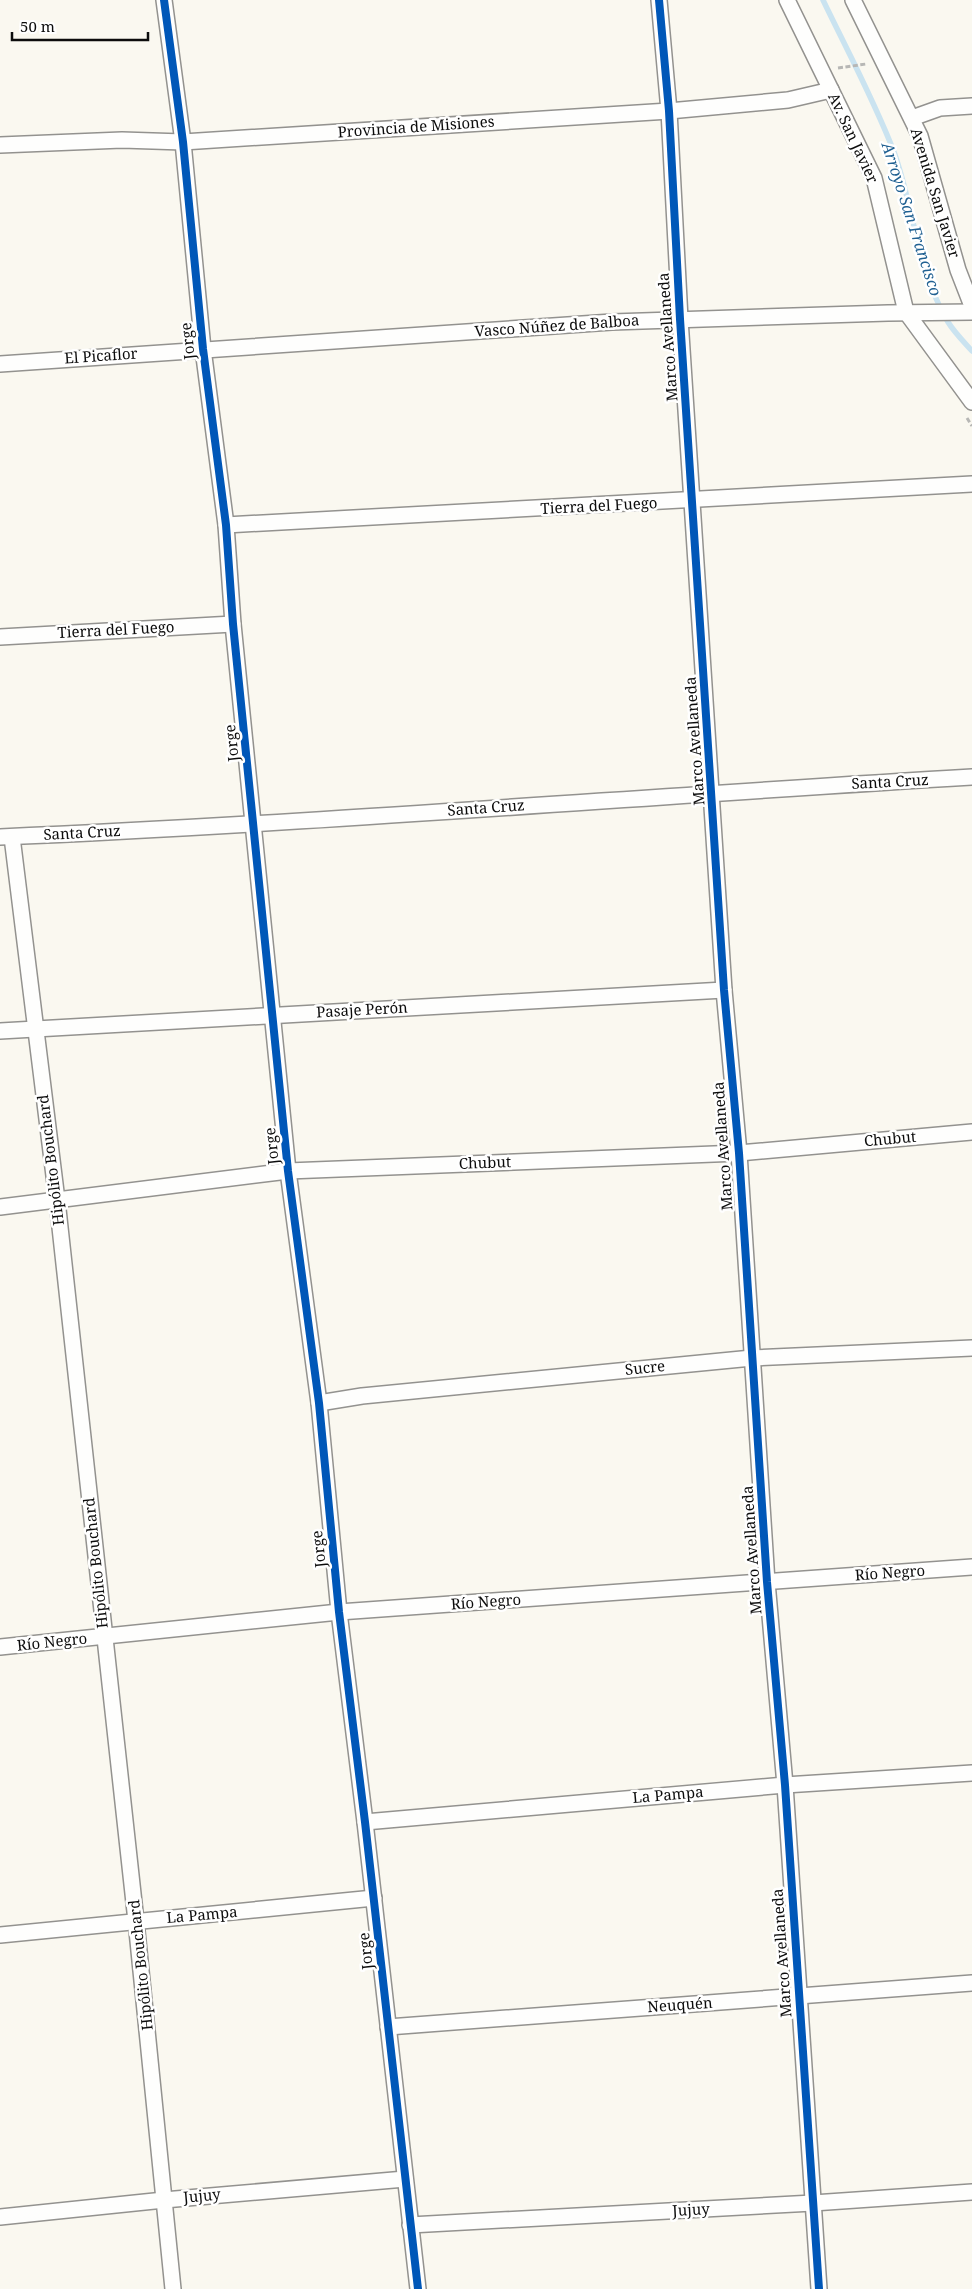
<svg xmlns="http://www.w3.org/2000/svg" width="972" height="2289" font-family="'Noto Serif',serif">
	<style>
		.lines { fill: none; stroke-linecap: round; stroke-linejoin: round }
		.stream { stroke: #cae3f0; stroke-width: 5.5 }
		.street-casing { stroke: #93928f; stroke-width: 18 }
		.path { stroke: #b7b7b5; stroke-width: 3; stroke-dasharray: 5 2.5; stroke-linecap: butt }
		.street { stroke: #fefefd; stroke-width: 15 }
		.cycleway-casing { stroke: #fff; stroke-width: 11 }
		.cycleway { stroke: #0057b8; stroke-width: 8 }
		.labels { text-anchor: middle; stroke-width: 5; stroke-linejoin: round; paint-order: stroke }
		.street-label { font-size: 15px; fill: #0c0c0c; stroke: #fff }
		.water-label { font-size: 16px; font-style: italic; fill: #216192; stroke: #fff }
	</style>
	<rect width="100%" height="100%" fill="#faf8f0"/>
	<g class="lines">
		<!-- stream -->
		<path class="stream" d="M 823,0 C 847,50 874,100 894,152 C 914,208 917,270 948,322 C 954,332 964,342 972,351"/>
		<defs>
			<g id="street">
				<polyline points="164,0 183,142 203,349 226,525 233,624 288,1171 319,1403 339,1612 365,1822 418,2289"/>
				<polyline points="659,0 669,111 680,319 724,990 739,1153 767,1582 785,1785 819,2289"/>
				<polyline points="787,0 874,178 906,312 972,402"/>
				<polyline points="853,0 920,136 958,270 972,306"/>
				<polyline points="912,118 940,108 972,106"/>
				<polyline points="0,145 122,140 183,142 669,111 788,100 831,90"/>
				<polyline points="0,364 612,322 888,313 972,312"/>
				<polyline points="226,525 972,484"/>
				<polyline points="0,637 233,624"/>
				<path d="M 0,837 C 324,823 648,796 972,777"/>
				<polyline points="12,837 57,1200 136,1921 173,2289"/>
				<polyline points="0,1031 724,990"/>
				<polyline points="0,1207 288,1171 739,1153 972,1132"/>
				<polyline points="319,1403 362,1396 752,1358 972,1348"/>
				<polyline points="0,1647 339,1612 972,1567"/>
				<polyline points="365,1822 785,1785 972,1773"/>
				<polyline points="0,1935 374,1898"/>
				<polyline points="388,2027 972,1983"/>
				<polyline points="0,2217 164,2200 405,2179"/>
				<polyline points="410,2225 813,2203 972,2192"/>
			</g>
		</defs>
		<!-- street casing -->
		<use href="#street" class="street-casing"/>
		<!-- path -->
		<g class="path">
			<polyline points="838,68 866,64"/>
			<polyline points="967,418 972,426"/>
		</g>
		<!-- street -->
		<use href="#street" class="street"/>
		<defs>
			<g id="cycleway">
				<polyline points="164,0 183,142 203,349 226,525 233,624 288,1171 319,1403 339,1612 365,1822 418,2289"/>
				<polyline points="659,0 669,111 680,319 724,990 739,1153 767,1582 785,1785 819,2289"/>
			</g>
		</defs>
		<!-- cycleway casing -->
		<use href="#cycleway" class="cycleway-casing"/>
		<!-- cycleway -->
		<use href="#cycleway" class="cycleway"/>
	</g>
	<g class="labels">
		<!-- street labels -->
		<g class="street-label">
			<text transform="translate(416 127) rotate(-4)" y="5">Provincia de Misiones</text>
			<text transform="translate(853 138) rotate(65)" y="5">Av. San Javier</text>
			<text transform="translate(935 193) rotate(73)" y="5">Avenida San Javier</text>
			<text transform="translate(557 326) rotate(-4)" y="5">Vasco Núñez de Balboa</text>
			<text transform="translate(668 337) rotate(-94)" y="5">Marco Avellaneda</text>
			<text transform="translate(188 341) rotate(-96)" y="5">Jorge</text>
			<text transform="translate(101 356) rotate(-4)" y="5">El Picaflor</text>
			<text transform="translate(599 506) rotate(-3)" y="5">Tierra del Fuego</text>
			<text transform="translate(116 630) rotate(-3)" y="5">Tierra del Fuego</text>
			<text transform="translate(695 741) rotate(-94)" y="5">Marco Avellaneda</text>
			<text transform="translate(232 743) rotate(-96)" y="5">Jorge</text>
			<text transform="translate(890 782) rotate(-3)" y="5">Santa Cruz</text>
			<text transform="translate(486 808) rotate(-4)" y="5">Santa Cruz</text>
			<text transform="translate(82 833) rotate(-3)" y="5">Santa Cruz</text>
			<text transform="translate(362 1010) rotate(-3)" y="5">Pasaje Perón</text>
			<text transform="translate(890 1139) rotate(-5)" y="5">Chubut</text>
			<text transform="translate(272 1146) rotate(-96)" y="5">Jorge</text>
			<text transform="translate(723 1146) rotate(-94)" y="5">Marco Avellaneda</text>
			<text transform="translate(51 1160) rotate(-97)" y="5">Hipólito Bouchard</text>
			<text transform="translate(485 1163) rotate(-2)" y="5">Chubut</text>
			<text transform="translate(645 1368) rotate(-6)" y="5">Sucre</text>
			<text transform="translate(319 1549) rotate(-96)" y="5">Jorge</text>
			<text transform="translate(752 1550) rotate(-94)" y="5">Marco Avellaneda</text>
			<text transform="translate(96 1563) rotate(-96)" y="5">Hipólito Bouchard</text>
			<text transform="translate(890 1573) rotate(-4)" y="5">Río Negro</text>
			<text transform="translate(486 1602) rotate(-4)" y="5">Río Negro</text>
			<text transform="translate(52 1642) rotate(-6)" y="5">Río Negro</text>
			<text transform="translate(668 1795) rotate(-5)" y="5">La Pampa</text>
			<text transform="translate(202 1915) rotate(-5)" y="5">La Pampa</text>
			<text transform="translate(366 1951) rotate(-96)" y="5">Jorge</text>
			<text transform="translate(782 1953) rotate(-94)" y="5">Marco Avellaneda</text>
			<text transform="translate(141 1965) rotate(-96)" y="5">Hipólito Bouchard</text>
			<text transform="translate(680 2005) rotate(-4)" y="5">Neuquén</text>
			<text transform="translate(202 2196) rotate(-5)" y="5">Jujuy</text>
			<text transform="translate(691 2210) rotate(-3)" y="5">Jujuy</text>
		</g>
		<!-- water labels -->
		<g class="water-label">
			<text transform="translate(912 219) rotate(72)" y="6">Arroyo San Francisco</text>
		</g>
	</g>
	<!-- scale -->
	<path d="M12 32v8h136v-8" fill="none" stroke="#0c0c0c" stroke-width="2.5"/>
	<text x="20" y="32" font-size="15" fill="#0c0c0c" stroke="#ffffff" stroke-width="4" paint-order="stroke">50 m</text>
</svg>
